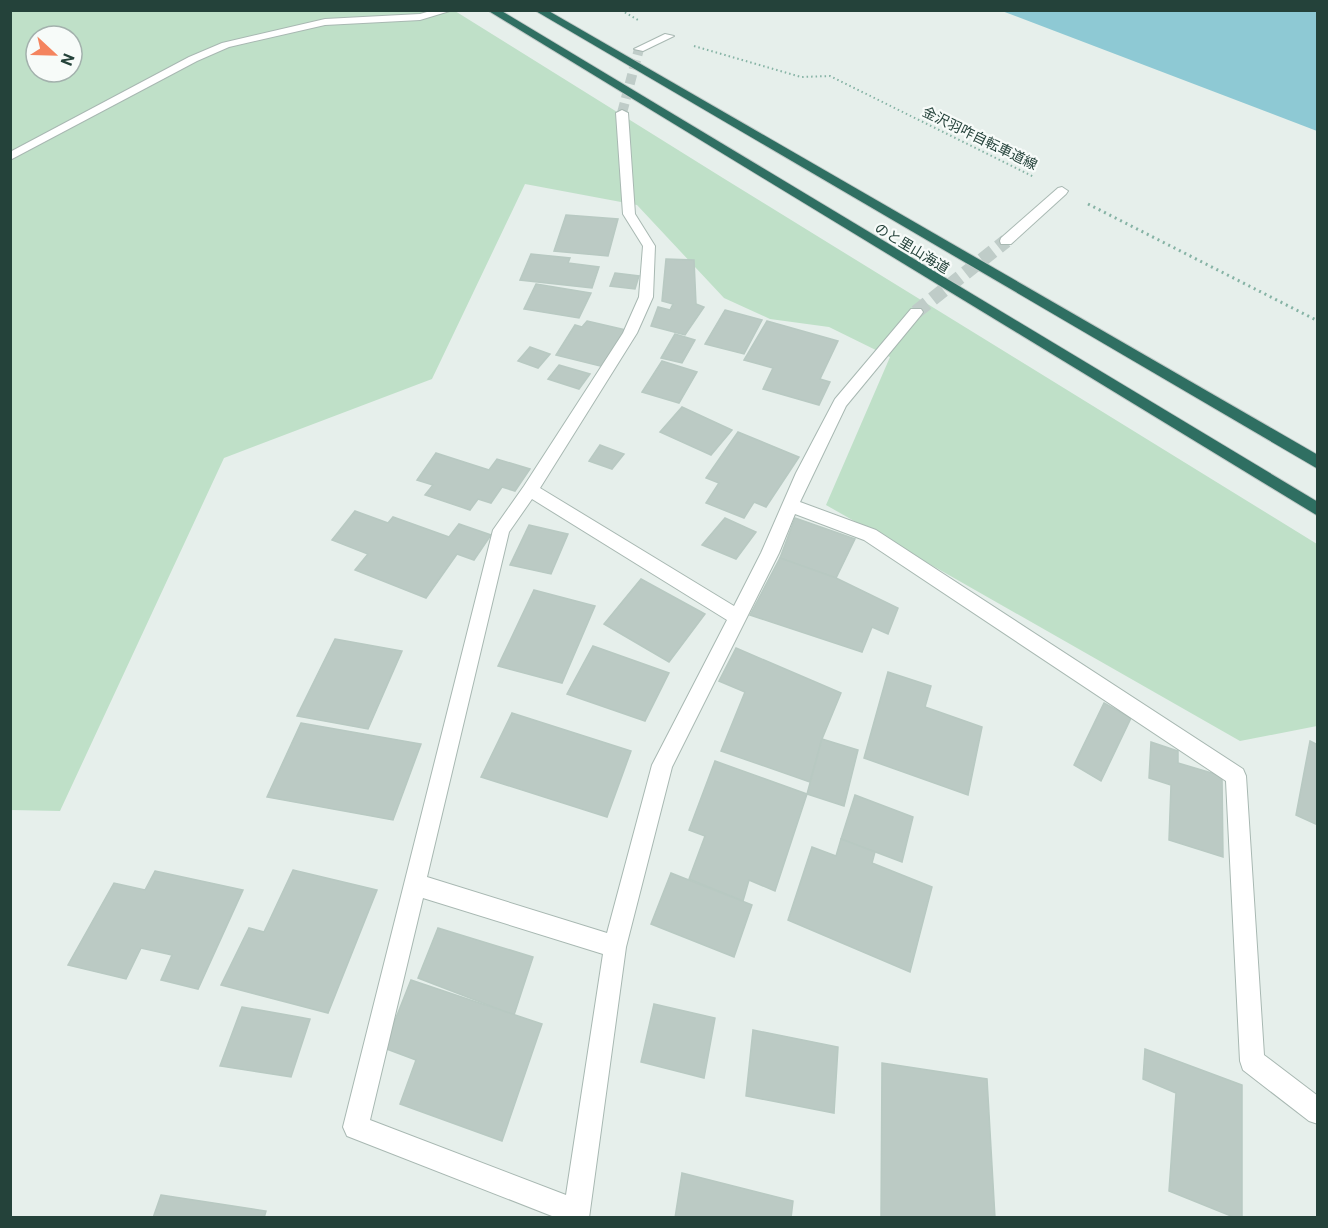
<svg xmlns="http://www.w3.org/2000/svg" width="1328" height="1228" font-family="Roboto,'Noto Sans JP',sans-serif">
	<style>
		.green { fill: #bfe0c8; fill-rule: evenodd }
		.water { fill: #8ec9d4 }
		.building { fill: #bbcac4; stroke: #b8c9c2; stroke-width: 1.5 }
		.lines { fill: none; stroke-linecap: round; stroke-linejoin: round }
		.minor-tunnel-far1 { stroke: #bfccc8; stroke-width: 10; stroke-dasharray: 10 5; stroke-linecap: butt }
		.minor-tunnel { stroke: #bfccc8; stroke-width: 14; stroke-dasharray: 14 7; stroke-linecap: butt }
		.minor-casing { stroke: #a8b8b2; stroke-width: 2 }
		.motorway-casing { stroke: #c2cac8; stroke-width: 2 }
		.path-far1 { stroke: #86b3a5; stroke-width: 2; stroke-dasharray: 1.5 3; stroke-linecap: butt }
		.path { stroke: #86b3a5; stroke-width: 3; stroke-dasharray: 2 4; stroke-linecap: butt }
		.minor { fill: #fff; fill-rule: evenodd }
		.motorway { fill: #2f6f62; fill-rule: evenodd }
		.labels { text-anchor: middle; stroke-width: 4.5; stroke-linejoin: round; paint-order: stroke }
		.far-street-label { font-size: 14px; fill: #24423a; stroke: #f7fbf9 }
	</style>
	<rect width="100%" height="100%" fill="#e6efeb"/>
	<!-- green -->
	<path class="green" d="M 11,11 L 455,11 L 723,178 L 1317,544 L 1317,726 L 1240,741 L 826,505 L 890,357 L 829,327 L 770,319 L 724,298 L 637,205 L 525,184 L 432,379 L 224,458 L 60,811 L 11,810 ZM 36,36 L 72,36 L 72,72 L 36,72 Z"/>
	<!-- water -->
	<polygon class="water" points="1002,11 1317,11 1317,131"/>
	<!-- building -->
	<g class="building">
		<polygon points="566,215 618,219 608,256 554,251"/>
		<polygon points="531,254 570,258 568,263 599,267 592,288 520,280"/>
		<polygon points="666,259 694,260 696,304 704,307 685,335 651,326 658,307 670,310 673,304 662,301"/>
		<polygon points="615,273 639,276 635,289 610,286"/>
		<polygon points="536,284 591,293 579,318 524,309"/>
		<polygon points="725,310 762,320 744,354 705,344"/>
		<polygon points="587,321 626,330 604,367 556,355 575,325 582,327"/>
		<polygon points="767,321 838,341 820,379 830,382 819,405 763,389 773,368 744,360"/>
		<polygon points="675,334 695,340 682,363 661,358"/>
		<polygon points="530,347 550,354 538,368 518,361"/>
		<polygon points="662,361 697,372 679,403 642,392"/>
		<polygon points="559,365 590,374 579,389 548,379"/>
		<polygon points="682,407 732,430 711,455 660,432"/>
		<polygon points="738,432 799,457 766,507 754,502 744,518 706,503 719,483 706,478"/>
		<polygon points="600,445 624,454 612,469 589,461"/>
		<polygon points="436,453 489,470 497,459 530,469 515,491 502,487 491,503 478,499 470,510 425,495 433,485 417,480"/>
		<polygon points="355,511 388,523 393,517 449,537 459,524 491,535 474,560 457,554 426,598 355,570 368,554 332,540"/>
		<polygon points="725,518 756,532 736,559 702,545"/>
		<polygon points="795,518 855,539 836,578 780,558"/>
		<polygon points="529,525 568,534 551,574 510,565"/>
		<polygon points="780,558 836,578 898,608 888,634 872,627 862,652 750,615"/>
		<polygon points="641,579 705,614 669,662 604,624"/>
		<polygon points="534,590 595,606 562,683 498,666"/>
		<polygon points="335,639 402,651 368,729 297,716"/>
		<polygon points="593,646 669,673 645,721 567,694"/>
		<polygon points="736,648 841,693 822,739 810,782 721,751 745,692 719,681"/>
		<polygon points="888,672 931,686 925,707 982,727 968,795 864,758"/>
		<polygon points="1104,703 1131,718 1101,781 1074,765"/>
		<polygon points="512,713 631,751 607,817 481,777"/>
		<polygon points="301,723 421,744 393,820 267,797"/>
		<polygon points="822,739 858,750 844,806 807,794"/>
		<polygon points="1310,741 1318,745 1318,825 1296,815"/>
		<polygon points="1151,742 1178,751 1178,763 1222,776 1223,857 1169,840 1171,785 1149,778"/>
		<polygon points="715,761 807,794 775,891 749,880 743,901 689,879 705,836 689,830"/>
		<polygon points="855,795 913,817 902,862 841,839"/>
		<polygon points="841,839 875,852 872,863 932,887 910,972 788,920 812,847 836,856"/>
		<polygon points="293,870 377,890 328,1013 221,985 249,928 264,932"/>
		<polygon points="155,871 243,890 198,989 161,980 172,955 141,948 126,979 68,965 114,883 145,890"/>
		<polygon points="671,873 752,905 734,957 651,924"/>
		<polygon points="438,928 533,957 514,1015 418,978"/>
		<polygon points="411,980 542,1024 502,1141 400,1104 416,1060 384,1048"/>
		<polygon points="654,1004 715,1018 704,1078 641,1062"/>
		<polygon points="242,1007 310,1019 291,1077 220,1066"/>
		<polygon points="753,1030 838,1047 834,1113 746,1096"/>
		<polygon points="1145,1049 1242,1085 1242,1218 1236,1218 1169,1191 1176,1093 1143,1079"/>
		<polygon points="882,1063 987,1079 995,1218 881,1218"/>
		<polygon points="682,1173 793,1201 791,1218 675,1218"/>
		<polygon points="161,1195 266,1211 264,1218 153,1218"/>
	</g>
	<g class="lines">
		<!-- minor-tunnel-far1 -->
		<polyline class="minor-tunnel-far1" points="622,113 639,49"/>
		<!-- minor-tunnel -->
		<polyline class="minor-tunnel" points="916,312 1006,241"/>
		<defs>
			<g id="minor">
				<polygon points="434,10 453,10 420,20 325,25 229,47 197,61 10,160 10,152 189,57 222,43 325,19 420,14"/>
				<polygon points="665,34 674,36 643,51 634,49"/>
				<path d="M 622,110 L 628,113 L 635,214 L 655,246 L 653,297 L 637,333 L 540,488 L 734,606 L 761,553 L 796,473 L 835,399 L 911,309 L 921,309 L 923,312 L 921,315 L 846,406 L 800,502 L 876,530 L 1243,769 L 1246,776 L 1264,1055 L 1318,1096 L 1318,1124 L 1309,1121 L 1243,1070 L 1240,1061 L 1226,781 L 864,540 L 795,514 L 779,553 L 672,767 L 626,947 L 589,1218 L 557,1218 L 347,1136 L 343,1127 L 493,530 L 524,486 L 623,333 L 639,297 L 643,246 L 623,214 L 616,113 ZM 532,499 L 727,620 L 652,765 L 607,933 L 427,877 L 509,532 ZM 423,898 L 603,954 L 566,1195 L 370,1120 Z"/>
				<polygon points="1062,187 1068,191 1066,194 1011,244 1001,244 1000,241 1001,238 1058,188"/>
			</g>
			<g id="motorway">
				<polygon points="487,10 500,10 1318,502 1318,516"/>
				<polygon points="534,10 547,10 1318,455 1318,469"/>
			</g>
		</defs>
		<!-- minor casing -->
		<use href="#minor" class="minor-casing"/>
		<!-- motorway casing -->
		<use href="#motorway" class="motorway-casing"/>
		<!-- path-far1 -->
		<g class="path-far1">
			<polyline points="621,10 638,20"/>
			<polyline points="694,46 801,77 830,76 1034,177"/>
		</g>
		<!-- path -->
		<polyline class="path" points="1088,204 1318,321"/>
		<!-- minor -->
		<use href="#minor" class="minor"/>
		<!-- motorway -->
		<use href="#motorway" class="motorway"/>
	</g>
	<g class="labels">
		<!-- far-street labels -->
		<g class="far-street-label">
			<text transform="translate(980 138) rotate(26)" y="5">金沢羽咋自転車道線</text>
			<text transform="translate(912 248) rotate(31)" y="5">のと里山海道</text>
		</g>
	</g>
	<!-- border -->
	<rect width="1328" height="1228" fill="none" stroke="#24423a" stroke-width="24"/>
	<!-- north arrow -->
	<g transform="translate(54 54) rotate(112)"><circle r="28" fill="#f7fbf9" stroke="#a3b1ad" stroke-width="1.5"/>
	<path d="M0-4.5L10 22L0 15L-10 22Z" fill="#f4845f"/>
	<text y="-9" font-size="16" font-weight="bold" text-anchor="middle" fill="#24423a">N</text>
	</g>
</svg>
